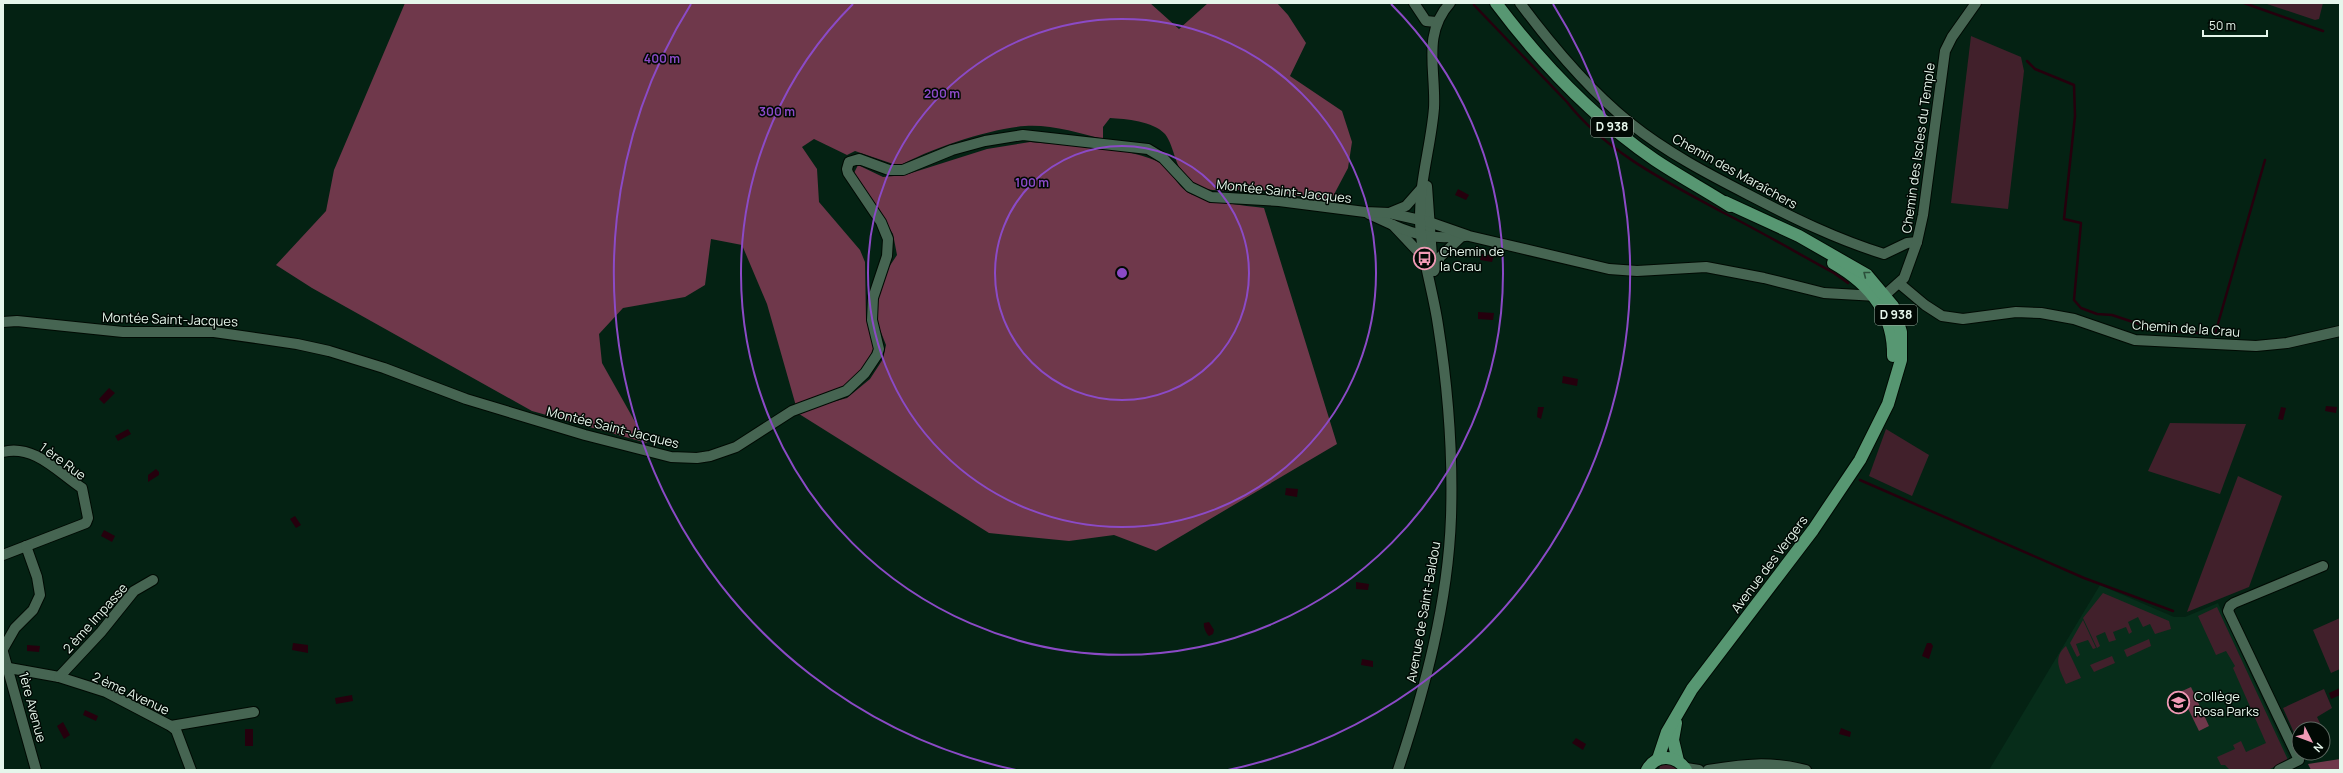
<svg xmlns="http://www.w3.org/2000/svg" width="2343" height="773" font-family="Manrope,sans-serif">
	<style>
		.built { fill: #072d1a }
		.green { fill: #41202b }
		.forest { fill: #6f384b }
		.water { fill: #25000d }
		.lines { fill: none; stroke-linecap: round; stroke-linejoin: round }
		.stream { stroke: #25000d; stroke-width: 2.5 }
		.minor-casing { stroke: #000a03; stroke-width: 12 }
		.major-casing { stroke: #000a03; stroke-width: 14 }
		.minor { stroke: #466552; stroke-width: 10 }
		.major { stroke: #579772; stroke-width: 12 }
		.oneway { stroke: #2c503b }
		.ring { fill: none; stroke: #8b4ac6; stroke-width: 2 }
		.labels { text-anchor: middle; stroke-width: 3; stroke-linejoin: round; paint-order: stroke }
		.shield { fill: #010904; stroke: #a1afa6; stroke-width: 1 }
		.shield-label { font-size: 12px; font-weight: bold; fill: #e5f6eb }
		.street-label { font-size: 13px; fill: #e5f6eb; stroke: #010904 }
		.poi-label { font-size: 13px; fill: #e5f6eb; stroke: #010904; text-anchor: start }
		.centre { fill: #8b4ac6; stroke: #010904; stroke-width: 2 }
		.ring-label { font-size: 12px; text-anchor: middle; font-weight: bold; fill: #8b4ac6; stroke: #010904; stroke-width: 3; stroke-linejoin: round; paint-order: stroke }
	</style>
	<rect width="100%" height="100%" fill="#042213"/>
	<!-- built -->
	<polygon class="built" points="2100,585 2174,617 2185,617 2218,603 2291,762 2275,770 1989,770"/>
	<!-- green -->
	<g class="green">
		<polygon points="2264,3 2323,3 2319,19 2315,20"/>
		<polygon points="1971,36 2021,57 2024,71 2008,209 1951,203"/>
		<polygon points="2170,423 2246,424 2220,494 2148,471"/>
		<polygon points="1886,429 1929,455 1912,496 1869,476"/>
		<polygon points="2238,476 2282,496 2249,587 2187,612"/>
		<polygon points="2103,593 2169,621 2171,629 2155,634 2150,624 2143,627 2138,617 2128,622 2132,632 2129,634 2126,627 2113,632 2116,640 2109,642 2105,632 2096,636 2100,646 2097,648 2083,618"/>
		<polygon points="2217,607 2288,760 2268,770 2230,770 2225,765 2221,765 2217,757 2235,749 2233,745 2241,741 2246,752 2266,743 2233,668 2235,666 2226,651 2216,655 2198,616"/>
		<polygon points="2340,618 2340,669 2331,673 2313,630"/>
		<polygon points="2083,620 2096,648 2093,649 2088,640 2076,644 2080,655 2077,657 2070,643"/>
		<polygon points="2149,639 2151,646 2127,657 2124,650"/>
		<path d="M 2066,646 L 2081,678 L 2066,684 C 2060,670 2052,658 2066,646 Z"/>
		<polygon points="2112,656 2115,663 2094,672 2090,665"/>
		<polygon points="2324,689 2332,708 2317,717 2323,729 2299,729 2299,744 2283,708"/>
		<polygon points="1666,764 1671,764 1679,770 1659,770 1660,766"/>
	</g>
	<!-- forest -->
	<g class="forest">
		<path d="M 405,3 L 1150,3 L 1179,29 L 1208,3 L 1277,3 L 1288,15 L 1306,43 L 1290,76 L 1342,111 L 1352,142 L 1348,168 L 1330,202 C 1307,198 1283,192 1259,190 C 1241,189 1210,194 1195,185 C 1173,171 1176,148 1165,134 C 1153,121 1126,119 1110,118 L 1103,127 L 1103,139 C 1080,133 1049,124 1025,126 C 991,128 929,149 899,166 L 855,151 L 847,155 L 814,139 L 802,147 L 817,169 L 819,202 L 860,250 L 865,262 L 866,319 L 874,340 L 873,350 L 866,364 L 846,387 L 808,399 L 796,406 L 767,304 L 742,245 L 711,239 L 705,285 L 685,297 L 623,308 L 599,334 L 602,363 L 647,443 L 532,411 L 312,288 L 276,265 L 326,211 L 334,170 Z"/>
		<path d="M 1030,142 C 1072,146 1118,145 1157,161 C 1171,167 1176,186 1189,193 C 1203,201 1246,206 1264,208 L 1337,444 L 1156,551 L 1114,535 L 1069,541 L 989,533 L 796,412 L 847,398 L 870,379 L 883,359 L 886,345 L 877,322 L 878,294 L 883,276 L 897,255 L 893,234 L 854,173 L 858,165 L 883,177 L 905,175 L 987,149 Z"/>
		<polygon points="2191,687 2209,726 2199,731 2180,692"/>
		<polygon points="2340,759 2340,770 2311,770 2308,764"/>
	</g>
	<!-- water -->
	<g class="water">
		<polygon points="1458,189 1469,195 1466,200 1455,195"/>
		<polygon points="1482,254 1494,256 1492,262 1480,260"/>
		<polygon points="1478,312 1494,313 1493,320 1478,319"/>
		<polygon points="1563,376 1578,379 1577,386 1562,383"/>
		<polygon points="109,388 115,393 104,404 99,399"/>
		<polygon points="2326,406 2337,407 2336,413 2325,411"/>
		<polygon points="1538,407 1544,407 1541,419 1537,417"/>
		<polygon points="2281,407 2286,408 2283,420 2278,419"/>
		<polygon points="128,429 131,434 118,441 115,436"/>
		<polygon points="156,469 159,472 159,475 148,482 148,475"/>
		<polygon points="1286,488 1298,489 1297,497 1285,495"/>
		<polygon points="295,516 301,525 296,528 290,519"/>
		<polygon points="104,530 115,536 112,542 101,536"/>
		<polygon points="1356,582 1369,584 1368,590 1356,589"/>
		<path d="M 1209,622 L 1214,630 L 1213,634 L 1209,636 C 1206,634 1203,626 1204,623 Z"/>
		<polygon points="293,643 308,645 308,653 292,650"/>
		<polygon points="1927,643 1931,643 1933,646 1929,659 1922,656"/>
		<polygon points="27,645 40,646 39,652 27,651"/>
		<polygon points="1362,659 1373,661 1373,667 1361,665"/>
		<polygon points="2340,688 2340,695 2331,699 2329,693"/>
		<polygon points="352,695 353,701 336,704 335,698"/>
		<polygon points="85,710 98,716 96,721 83,715"/>
		<polygon points="63,722 70,735 64,739 57,726"/>
		<polygon points="1841,728 1851,732 1850,737 1839,734"/>
		<rect x="245" y="729" width="8" height="17"/>
		<polygon points="1576,738 1586,744 1583,750 1572,743"/>
	</g>
	<g class="lines">
		<!-- stream -->
		<g class="stream">
			<polyline points="2244,3 2323,31"/>
			<path d="M 1474,5 L 1567,102 C 1606,152 1667,182 1722,212 C 1760,231 1797,253 1834,273 L 1848,283"/>
			<polyline points="2027,61 2035,69 2074,85 2075,116 2064,219 2081,223 2074,300 2081,308 2097,314 2112,315 2160,331 2199,333"/>
			<polyline points="2215,334 2265,160"/>
			<polyline points="1860,480 2084,578 2173,611"/>
		</g>
		<defs>
			<g id="minor">
				<polyline points="1414,3 1426,21 1436,22"/>
				<path d="M 1520,3 C 1552,46 1588,89 1630,123 C 1666,152 1708,174 1749,195 C 1793,218 1836,239 1884,254 L 1907,243 L 1917,242"/>
				<polyline points="1427,186 1433,271"/>
				<polyline points="1389,213 1406,206 1421,189"/>
				<polyline points="1369,214 1393,225 1424,258"/>
				<path d="M 1393,225 C 1420,237 1436,239 1465,236"/>
				<polyline points="1434,271 1440,257 1461,237"/>
				<polyline points="1900,284 1925,305 1942,316 1963,319 2016,312 2041,313 2074,319 2135,340 2256,346 2287,343 2340,331"/>
				<polyline points="1885,295 1904,278 1917,242 1923,215 1945,51 1952,37 1976,3"/>
				<polyline points="3,322 17,321 123,332 214,332 297,344 329,351 384,368 466,399 585,435 671,457 697,458 710,456 736,447 792,411 846,391 865,373 877,355 879,349 872,320 873,298 887,256 888,239 881,222 848,173 847,169 849,162 859,159 889,170 903,170 952,150 985,141 1023,135 1148,149 1163,158 1190,187 1211,197 1279,201 1365,212 1389,213 1429,222 1469,236 1609,269 1637,271 1706,267 1764,278 1824,293 1877,296"/>
				<path d="M 3,452 C 34,444 58,472 82,488 L 88,518 L 86,523 L 3,555"/>
				<polyline points="3,649 15,628 33,610 40,595 37,577 26,546"/>
				<polyline points="3,652 36,770"/>
				<polyline points="9,668 59,677 106,692 171,726 176,730 191,770"/>
				<polyline points="59,677 101,632 134,591 153,580"/>
				<polyline points="171,726 254,712"/>
				<polyline points="1686,768 1699,770"/>
				<path d="M 1398,770 C 1425,689 1448,603 1451,517 C 1453,453 1448,388 1438,325 C 1433,290 1421,256 1420,221 C 1419,182 1431,146 1434,108 C 1436,70 1422,34 1450,3"/>
				<path d="M 1708,770 C 1744,764 1770,761 1806,770"/>
				<polyline points="2279,770 2299,760 2228,611 2230,606 2234,603 2323,566"/>
			</g>
			<g id="major">
				<path d="M 1496,3 C 1541,63 1592,117 1655,160 C 1679,176 1705,190 1730,206"/>
				<path d="M 1833,263 C 1870,284 1894,314 1893,356"/>
				<polyline points="1676,723 1673,740 1678,761"/>
				<polyline points="1658,759 1667,732 1692,689 1813,530 1860,460 1888,404 1901,360 1901,332 1893,306 1867,275 1799,236 1725,202"/>
				<path d="M 1647,770 C 1656,753 1677,755 1686,770"/>
			</g>
		</defs>
		<!-- minor casing -->
		<use href="#minor" class="minor-casing"/>
		<!-- major casing -->
		<use href="#major" class="major-casing"/>
		<!-- minor -->
		<use href="#minor" class="minor"/>
		<!-- major -->
		<use href="#major" class="major"/>
	</g>
	<!-- one-way arrows -->
	<defs><path id="oneway-chevron" d="M-2-3.5L2.5 0L-2 3.5" fill="none" stroke-width="1.6" stroke-linecap="round" stroke-linejoin="round"/></defs>
	<use class="oneway" href="#oneway-chevron" transform="translate(1866 274) rotate(-142)"/>
	<!-- distance rings -->
	<g class="ring">
		<circle cx="1122" cy="273" r="127"/>
		<circle cx="1122" cy="273" r="254"/>
		<path d="M1391 4A381 381 0 1 1 853 4"/>
		<path d="M1016 770A508 508 0 0 1 691 4M1553 4A508 508 0 0 1 1228 770"/>
	</g>
	<!-- icons -->
	<defs>
		<symbol id="bus-ring" viewBox="-11 -11 22 22"><circle r="9.5" fill="#010904" stroke="#f09ab5" stroke-width="1.5"/><path d="M-5-6H5V4H4V6H2V4H-2V6H-4V4H-5ZM-3.5-4V0h7V-4ZM-3.5 1.2v1.5H-2V1.2ZM2 1.2v1.5H3.5V1.2Z" fill="#f09ab5"/></symbol>
		<symbol id="school-ring" viewBox="-11 -11 22 22"><circle r="9.5" fill="#010904" stroke="#f09ab5" stroke-width="1.5"/><path d="M0-5L7-2L0 1L-7-2ZM-4 1L0 2.5L4 1V4Q0 6-4 4Z" fill="#f09ab5"/></symbol>
	</defs>
	<g fill-rule="evenodd">
		<use href="#bus-ring" x="1412" y="246" width="25" height="25"/>
		<use href="#school-ring" x="2166" y="690" width="25" height="25"/>
	</g>
	<g class="labels">
		<!-- shield labels -->
		<g class="shield">
			<rect x="1591" y="117" width="42" height="20" rx="3"/>
			<rect x="1875" y="305" width="42" height="20" rx="3"/>
		</g>
		<g class="shield-label">
			<text x="1612" y="131">D 938</text>
			<text x="1896" y="319">D 938</text>
		</g>
		<!-- street labels -->
		<g class="street-label">
			<text transform="translate(1918 148) rotate(-82)" y="5">Chemin des Iscles du Temple</text>
			<text transform="translate(1735 171) rotate(29)" y="5">Chemin des Maraîchers</text>
			<text transform="translate(1284 191) rotate(6)" y="5">Montée Saint-Jacques</text>
			<text transform="translate(170 319) rotate(2)" y="5">Montée Saint-Jacques</text>
			<text transform="translate(2186 328) rotate(4)" y="5">Chemin de la Crau</text>
			<text transform="translate(613 427) rotate(14)" y="5">Montée Saint-Jacques</text>
			<text transform="translate(63 461) rotate(36)" y="5">1 ère Rue</text>
			<text transform="translate(1769 564) rotate(-53)" y="5">Avenue des Vergers</text>
			<text transform="translate(1423 612) rotate(-80)" y="5">Avenue de Saint-Baldou</text>
			<text transform="translate(95 618) rotate(-48)" y="5">2 ème Impasse</text>
			<text transform="translate(131 693) rotate(25)" y="5">2 ème Avenue</text>
			<text transform="translate(33 707) rotate(75)" y="5">1ère Avenue</text>
		</g>
		<!-- poi labels -->
		<g class="poi-label">
			<text x="1440" y="256">Chemin de<tspan x="1440" dy="15">la Crau</tspan></text>
			<text x="2194" y="701">Collège<tspan x="2194" dy="15">Rosa Parks</tspan></text>
		</g>
	</g>
	<circle cx="1122" cy="273" r="6" class="centre"/>
	<g class="ring-label">
		<text x="662" y="63">400 m</text>
		<text x="942" y="98">200 m</text>
		<text x="777" y="116">300 m</text>
		<text x="1032" y="187">100 m</text>
	</g>
	<!-- border -->
	<rect width="2343" height="773" fill="none" stroke="#e5f6eb" stroke-width="8"/>
	<!-- north arrow -->
	<g transform="translate(2311 741) rotate(132)"><circle r="19" fill="#010904" stroke="#5c6860"/>
	<path d="M0-3L7 15L0 10L-7 15Z" fill="#f09ab5"/>
	<text y="-6" font-size="11" font-weight="bold" text-anchor="middle" fill="#e5f6eb">N</text>
	</g>
	<!-- scale -->
	<path d="M2203 30v6h64v-6" fill="none" stroke="#e5f6eb" stroke-width="2"/>
	<text x="2209" y="30" font-size="12" fill="#e5f6eb" stroke="#010904" stroke-width="3" paint-order="stroke">50 m</text>
</svg>
